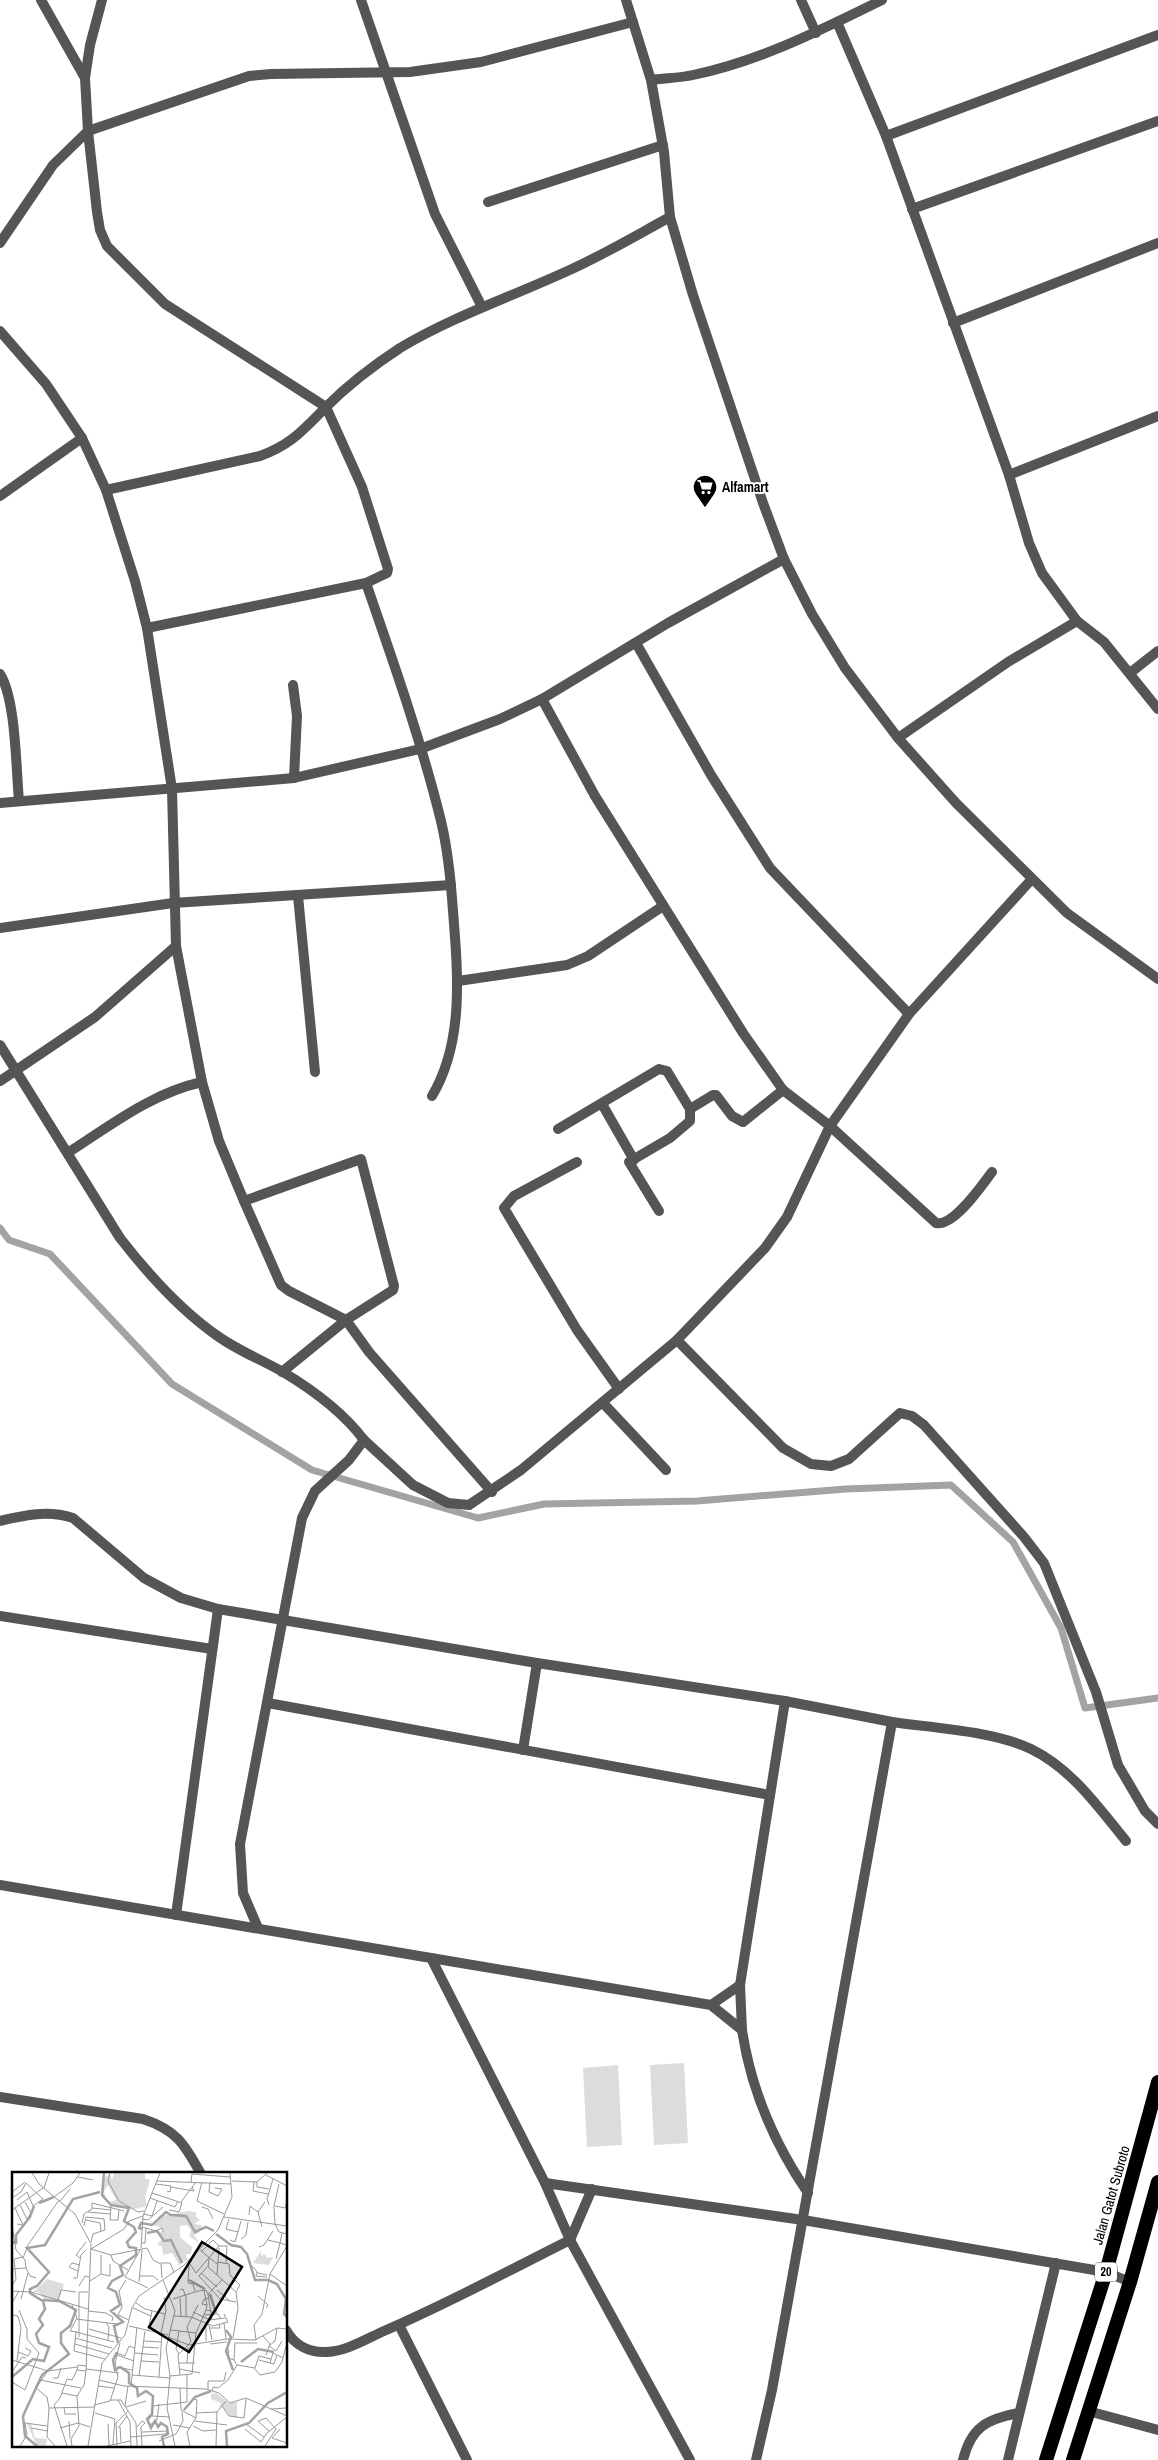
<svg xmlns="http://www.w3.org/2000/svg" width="1158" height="2460" font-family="'Archivo Narrow',sans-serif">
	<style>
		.pitch { fill: #dcdcdc }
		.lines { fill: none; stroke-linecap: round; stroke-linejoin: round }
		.stream { stroke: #a3a3a3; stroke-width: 7 }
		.minor { stroke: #555; stroke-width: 10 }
		.tertiary { stroke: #555; stroke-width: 10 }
		.trunk { stroke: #000; stroke-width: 14 }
		.labels { text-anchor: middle; stroke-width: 4; stroke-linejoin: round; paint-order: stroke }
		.shield { fill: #fff; stroke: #4c4c4c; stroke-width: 1 }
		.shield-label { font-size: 12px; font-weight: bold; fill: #000 }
		.poi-label { font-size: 14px; font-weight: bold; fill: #000; stroke: #fff; text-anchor: start }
		.street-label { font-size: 14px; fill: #000; stroke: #fff }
		.inset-river { fill: none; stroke: #a3a3a3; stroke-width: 2.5 }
		.inset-road { fill: none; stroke: #999; stroke-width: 1 }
		.view { fill: #000; fill-opacity: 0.15; stroke: #000; stroke-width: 2.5 }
		.inset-edge { fill: none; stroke: #000; stroke-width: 2.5 }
	</style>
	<rect width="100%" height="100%" fill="#fff"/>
	<!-- pitch -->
	<g class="pitch">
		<polygon points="684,2063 688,2143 654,2145 650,2065"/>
		<polygon points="618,2065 622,2145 587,2147 583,2068"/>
	</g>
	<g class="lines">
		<!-- stream -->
		<polyline class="stream" points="0,1228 9,1240 50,1254 172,1384 312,1470 478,1518 544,1504 697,1501 846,1489 951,1485 1013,1542 1061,1628 1085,1708 1158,1698"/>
		<!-- minor -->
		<g class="minor">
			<polyline points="41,0 85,78"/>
			<path d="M 102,0 L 90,45 L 85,78 L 88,131 L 97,212 L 100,230 L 107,246 L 165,304 L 326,407 L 362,487 L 388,569 L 387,573 L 366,583 C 393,661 421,740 441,821 C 450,859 452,899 455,937 C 459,990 460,1049 432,1096"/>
			<polyline points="361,0 435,214 482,307"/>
			<polyline points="801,0 816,33"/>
			<polyline points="837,22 886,136 1009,475 1029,543 1042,573 1077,621 1104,642 1158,709"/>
			<path d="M 651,80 C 665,78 680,78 693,75 C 760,61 821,30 882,0"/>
			<polyline points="886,136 1158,35"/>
			<polyline points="488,202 663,145"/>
			<polyline points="912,209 1158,121"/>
			<polyline points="0,243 53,165 88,131 249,76 271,74 410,72 481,62 633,22"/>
			<polyline points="953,323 1158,243"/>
			<polyline points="0,331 46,384 82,438 106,490 135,581 147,628 172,789 176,946 202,1082"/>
			<polyline points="1009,475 1158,416"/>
			<path d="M 106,490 L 260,456 C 291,445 303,430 326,407 C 348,385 374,365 400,348 C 452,317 508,298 563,273 C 600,257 635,236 670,217"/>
			<polyline points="0,496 82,438"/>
			<polyline points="147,628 366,583"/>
			<polyline points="636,643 711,775 770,868 909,1014"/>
			<polyline points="1130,673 1158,651"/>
			<path d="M 0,674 C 16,699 16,769 19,801"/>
			<polyline points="293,685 297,716 294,778"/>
			<path d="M 542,699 L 595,796 L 743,1033 L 783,1090 L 830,1126 L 936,1223 C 954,1227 982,1185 992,1172"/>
			<polyline points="898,738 1008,662 1077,621"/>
			<polyline points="0,803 294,778 420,749 500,719 542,699 668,623 784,559"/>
			<polyline points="298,896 315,1072"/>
			<polyline points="0,928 173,903 451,885"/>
			<polyline points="458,981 567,965 588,956 663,906"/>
			<path d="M 0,1045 L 120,1238 C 148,1274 181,1311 219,1337 C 239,1351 262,1360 283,1372 C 313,1390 343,1412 364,1440 L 349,1460 L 315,1491 L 302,1518 L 240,1844 L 243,1893 L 258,1928"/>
			<polyline points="0,1081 95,1017 176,946"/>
			<polyline points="602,1104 634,1160"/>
			<polyline points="558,1129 659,1069 667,1071 690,1109 713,1095 716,1095 732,1116 743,1122 783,1090"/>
			<path d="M 69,1152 C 111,1125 152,1093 202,1082 L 219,1141 L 244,1201 L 361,1159 L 394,1286 L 393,1290 L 346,1320 L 282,1372"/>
			<polyline points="577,1162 514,1196 504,1208 577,1330 619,1389"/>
			<polyline points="244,1201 281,1285 289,1291 346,1320 369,1352 492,1492"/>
			<polyline points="659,1211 629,1162 670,1138 690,1121 690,1109"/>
			<polyline points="677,1340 783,1448 811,1464 831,1466 849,1459 900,1413 912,1416 924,1425 1024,1537 1044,1563 1096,1692 1118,1765 1145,1811 1158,1824"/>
			<polyline points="603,1403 666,1470"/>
			<polyline points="364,1440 413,1485 448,1503 469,1505 521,1470 677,1340 765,1248 787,1217 830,1126 909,1014 1031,880"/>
			<path d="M 0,1521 C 25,1515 48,1510 73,1518 L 144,1578 L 181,1598 L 218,1609 L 537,1663 L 785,1701 L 740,1985"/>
			<polyline points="0,1616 212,1649"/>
			<polyline points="785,1701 892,1722"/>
			<polyline points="268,1703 770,1795"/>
			<polyline points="523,1750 537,1663"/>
			<polyline points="0,1885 431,1958 545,2183 570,2240 690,2460"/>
			<polyline points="176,1915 218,1609"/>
			<path d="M 431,1958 L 711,2005 L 742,2030 C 751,2090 773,2142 808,2193"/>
			<polyline points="711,2005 740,1985 742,2030"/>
			<path d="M 0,2097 L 143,2119 C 176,2130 184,2143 201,2174"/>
			<polyline points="545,2183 803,2220 1106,2272 1130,2282"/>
			<polyline points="399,2325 467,2460"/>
			<path d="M 286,2330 C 295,2346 310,2353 327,2352 C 347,2351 366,2339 384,2331 C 447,2304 508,2271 570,2240 L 592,2189"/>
			<polyline points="1088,2411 1158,2430"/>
			<path d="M 756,2460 L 772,2390 L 892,1722 C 933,1728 994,1731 1031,1749 C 1072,1769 1098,1807 1126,1841"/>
			<path d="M 963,2460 C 971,2427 987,2419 1019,2413"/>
			<polyline points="1008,2460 1056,2263"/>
		</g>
		<!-- tertiary -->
		<polyline class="tertiary" points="626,0 651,80 664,152 670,217 693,295 763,503 784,559 812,614 845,668 898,738 956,803 1067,913 1158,979"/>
		<!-- trunk -->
		<g class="trunk">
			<polyline points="1046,2460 1106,2272 1158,2082"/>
			<polyline points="1073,2460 1130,2282 1158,2182"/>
		</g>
	</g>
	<!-- icons -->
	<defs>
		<symbol id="supermarket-pin" viewBox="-11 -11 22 30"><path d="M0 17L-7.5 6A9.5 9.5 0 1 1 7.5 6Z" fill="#000" stroke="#fff"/><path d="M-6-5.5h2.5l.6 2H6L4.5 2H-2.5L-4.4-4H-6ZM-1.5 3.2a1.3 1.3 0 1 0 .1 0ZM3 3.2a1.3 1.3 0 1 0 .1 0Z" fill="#fff"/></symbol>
	</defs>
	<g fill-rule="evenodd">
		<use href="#supermarket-pin" x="691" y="473" width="28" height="38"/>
	</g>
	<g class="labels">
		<!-- shield labels -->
		<rect class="shield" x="1095" y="2262.5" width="22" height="19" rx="4"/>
		<g class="shield-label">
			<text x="1106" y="2276">20</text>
		</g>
		<!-- poi labels -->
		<g class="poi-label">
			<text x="722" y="492">Alfamart</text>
		</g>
		<!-- street labels -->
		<g class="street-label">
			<text transform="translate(1111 2195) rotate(-74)" y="5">Jalan Gatot Subroto</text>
		</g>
	</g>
	<!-- overview -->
	<g transform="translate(12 2172)">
		<rect width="275" height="275" fill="#fff"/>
		<path d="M 155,43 L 152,53 L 165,78 L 166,91 L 160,81 L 151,83 L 150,75 L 145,72 L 150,67 L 145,60 L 151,60 L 150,56 L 141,53 L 147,44 Z" fill="#dcdcdc"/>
		<path d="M 102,1 L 133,1 L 133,6 L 138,8 L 133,25 L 135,34 L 123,37 L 104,34 L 97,30 L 104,28 L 96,13 L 92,19 L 94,29 L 89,21 L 93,5 L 98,2 L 100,8 ZM 177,39 L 185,41 L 183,44 L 188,48 L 182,52 L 190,53 L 187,61 L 182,63 L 188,72 L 177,64 L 179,58 L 175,53 L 168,54 L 168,65 L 180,75 L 179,82 L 174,82 L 175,88 L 166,94 L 165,78 L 152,53 L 155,43 L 147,44 ZM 249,79 L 249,84 L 253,82 L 255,86 L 261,85 L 257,93 L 241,91 ZM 15,252 L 19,252 L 23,266 L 35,267 L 34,274 L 25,274 Z" fill="#dcdcdc"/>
		<path d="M 35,107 L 52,112 L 47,128 L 32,127 L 26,120 L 21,120 Z" fill="#dcdcdc"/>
		<path d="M 204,221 L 217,231 L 225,230 L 225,246 L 217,243 L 210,234 L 207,236 L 209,231 L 199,227 L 199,222 Z" fill="#dcdcdc"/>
		<path class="inset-river" d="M 92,1 L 90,23 L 99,33 L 117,36 L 112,49 L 122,55 L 124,60 L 115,70 L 117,75 L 124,76 L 124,83 L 108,94 L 111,103 L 100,109 L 96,116 L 104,120 L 108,133 L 99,139 L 111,150 L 102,154 L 106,171M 27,31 L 42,25M 130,57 L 127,56 L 129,51 L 140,53 L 154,40 L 159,43 L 174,44 L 183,60 L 194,55 L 202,59M 135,61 L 145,59 L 152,69 L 159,68 L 170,91M 204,62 L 219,73 L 229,75 L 235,82 L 243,108 L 256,108 L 265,112 L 274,127 L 272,142 L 275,145M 0,70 L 4,71 L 4,63 L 18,45 L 22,34M 177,108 L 193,117M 198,122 L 204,141M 214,158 L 219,165 L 214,179 L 221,198M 105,180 L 101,188 L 103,198 L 108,195 L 117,201 L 117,211 L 125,216 L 126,224 L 134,219 L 141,224 L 140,242 L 135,247 L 139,256 L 143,249 L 146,255 L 149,251 L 155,255 L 156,262 L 150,265 L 152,274M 229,190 L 246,177 L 262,180M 0,205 L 21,187 L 32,189 L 37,175 L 27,171 L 24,162 L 31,153 L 27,147 L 33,137 L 31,129M 172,238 L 183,225 L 199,219M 25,274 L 13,264 L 11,244 L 30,203 L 57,182 L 49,171 L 49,161 L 58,154 L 64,138 L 47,129 L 29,128 L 18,121 L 18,117 L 25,114 L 37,100 L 15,76 L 33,73 L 61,27 L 88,20M 215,274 L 214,259 L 237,251 L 256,231 L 275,220"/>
		<path class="inset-road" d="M 20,1 L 28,13 L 63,42 L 79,72 L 74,199 L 72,213 L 65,224 L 67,254 L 59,267 L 60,274M 98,1 L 96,9 L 107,29 L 126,40 L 132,39M 254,3 L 275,14M 66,5 L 81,8M 145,9 L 219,12M 220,9 L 245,10 L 255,1M 179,10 L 180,2 L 218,5M 190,10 L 185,29 L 212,42M 198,10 L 197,20 L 206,24 L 210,17 L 203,16M 242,10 L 241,19 L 256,22M 245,10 L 245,15 L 257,17M 144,12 L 159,14 L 158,20 L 155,19M 267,12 L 262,34 L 263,52 L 267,60 L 275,62M 159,15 L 182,19 L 180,15M 32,16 L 37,1M 0,20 L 13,10M 140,21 L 170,31 L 167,40 L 157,38M 42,25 L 61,11 L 68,1M 0,26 L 9,20 L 14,11 L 31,27 L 21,34 L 15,20 L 5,28M 138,26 L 163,35 L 166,29M 48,29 L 58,17M 13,30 L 19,41 L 15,47M 169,30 L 184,10M 8,33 L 15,47M 257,33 L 255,27 L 261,7M 99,34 L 98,48 L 106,48 L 107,38M 263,34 L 273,36 L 275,29M 190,35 L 196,37 L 201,47M 3,36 L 11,53 L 5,52M 80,36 L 99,38M 0,38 L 31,16M 76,40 L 98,42M 132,42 L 140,44 L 145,29M 237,43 L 238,34 L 246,40M 212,45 L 275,54M 130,47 L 136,48 L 151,35M 217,47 L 214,57 L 226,60M 74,48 L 88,51 L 89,59M 70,51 L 72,42 L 80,37 L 80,31 L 112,39M 0,54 L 4,78 L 13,88 L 14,96 L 0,97M 72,54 L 74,45 L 92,47 L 93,58 L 81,62 L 79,70M 130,55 L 144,59 L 150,56 L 151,60M 250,55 L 246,40 L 253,30M 270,61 L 268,71 L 275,73M 229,67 L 234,63 L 236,50M 218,68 L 223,70 L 229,49M 256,68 L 268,71 L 264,87M 129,71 L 133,71 L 134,56M 207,74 L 215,74 L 214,91M 275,74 L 258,102 L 275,114M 247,75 L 252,73 L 261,59M 129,76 L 131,44M 79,77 L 112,57 L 117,49 L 131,44 L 148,1M 79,77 L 99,83 L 135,76 L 141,88 L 149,92 L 150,106M 128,78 L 113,105 L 136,116M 188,78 L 205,92M 89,83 L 89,102M 99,83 L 101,89 L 116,98M 11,86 L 16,73 L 47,28M 68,86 L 64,83 L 74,70M 197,87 L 196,95 L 205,103M 149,91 L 158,91 L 162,100M 178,92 L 184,101 L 207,74 L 201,68 L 190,79M 204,92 L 206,90 L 217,92 L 218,103 L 228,113 L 224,120 L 205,103 L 206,90 L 207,76M 177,93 L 176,111 L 181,112 L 183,119M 240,94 L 246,101 L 255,103M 195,95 L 187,104 L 208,127 L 224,130M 14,96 L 18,104 L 24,106M 66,99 L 57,95 L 60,91 L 68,93M 245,100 L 244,104 L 255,105M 189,101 L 205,115M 127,104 L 141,104 L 146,108M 61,106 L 65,106 L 69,83 L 74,78M 114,108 L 107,119 L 110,135 L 106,143 L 117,148M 151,108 L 163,139 L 154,176 L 158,204 L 155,236 L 163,274M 78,109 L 89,102 L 98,104 L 98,92M 127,110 L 130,78M 0,114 L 4,107 L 2,87 L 11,85M 67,114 L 73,104 L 77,105M 168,118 L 171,117 L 174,125 L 174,144M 192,118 L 195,133M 205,118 L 218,129M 0,119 L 19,120 L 76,137M 246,124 L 256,133 L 254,136M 168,126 L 169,144M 197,126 L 192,127 L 190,132 L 195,133 L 194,138 L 200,139M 9,127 L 16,101M 161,127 L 186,119 L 194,118 L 196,122M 46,128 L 49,118 L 64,120M 124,131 L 133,137 L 153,142M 60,133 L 65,146 L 58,159 L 65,160M 121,136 L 139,144M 76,139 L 94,141 L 101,145 L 100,149M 181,140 L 198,148 L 213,146M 0,142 L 0,131 L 7,119M 0,143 L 6,144 L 9,156 L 5,189M 192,143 L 206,142 L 209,147M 162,144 L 179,145 L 201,154 L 216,150 L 212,142M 64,147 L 105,152M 200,148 L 196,122 L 210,108M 94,151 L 97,155 L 96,168M 212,151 L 214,167M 197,153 L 200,168M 117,154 L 156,163M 197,156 L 208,156 L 207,152M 77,157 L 109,166M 159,158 L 184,161M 136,159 L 140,139M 149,161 L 154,138 L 152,125M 251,164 L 258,172 L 254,183M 67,165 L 67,120 L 76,120M 156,165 L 177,173 L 215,167 L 243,168 L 265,156 L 275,157M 63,166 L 100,176M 221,166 L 226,136 L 224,120M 244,168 L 242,153 L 250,142 L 258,102M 132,169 L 149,170M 194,169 L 194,152M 223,170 L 222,188 L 225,193 L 243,196 L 247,184 L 259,187M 224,171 L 245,171M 63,172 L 97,182M 198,172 L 215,170M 258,173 L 263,169 L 265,156M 257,174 L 264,179 L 270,169M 131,175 L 147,176M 216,176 L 217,186 L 222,188M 6,180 L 16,184 L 19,179 L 13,176M 105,181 L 113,184 L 117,174 L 123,176M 123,181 L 146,183M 167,182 L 164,177 L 167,159M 105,183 L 122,189M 93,187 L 62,179 L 64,160 L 102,170M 0,188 L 36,199 L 65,195M 247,188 L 262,192 L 265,183M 129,189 L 147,190M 167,191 L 183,191M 175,191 L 176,175M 258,191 L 261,181 L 271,186M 105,195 L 120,198M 242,196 L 248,203 L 263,200 L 270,190 L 274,174M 74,197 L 107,201M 168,197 L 188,201M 74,199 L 65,198 L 66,193 L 75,194M 0,200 L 10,185 L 14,186M 35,200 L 24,216 L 35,225 L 37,236M 120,203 L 158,206M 168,203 L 166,183 L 179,170 L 175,155 L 186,133M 127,204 L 133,159M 158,204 L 180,202 L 184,161 L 194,138M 147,205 L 150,161M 41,206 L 46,206 L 49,196M 28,208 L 69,216M 87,208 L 112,214 L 194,217 L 207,221 L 218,231 L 234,226 L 275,244M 0,210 L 13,218 L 27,181 L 15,167 L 15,157 L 7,138M 86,214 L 102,216M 119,214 L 125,155M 168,216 L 169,238 L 184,246 L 175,260 L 178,274M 196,217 L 196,209 L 212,209 L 214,200M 200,219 L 201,215 L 206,216 L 216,208 L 225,193M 50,221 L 65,224M 182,227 L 185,228 L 184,246M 98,228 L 109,228 L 124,251 L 125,274M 106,228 L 118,250M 82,233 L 98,229 L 106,205 L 103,191 L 108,171M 113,234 L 116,214M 210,234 L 217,244 L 232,246 L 234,227M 52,235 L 53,242 L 64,242M 114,235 L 134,229M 259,237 L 274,236M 83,241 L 103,247 L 101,272M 184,241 L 205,240M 140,243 L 136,249 L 138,253 L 145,248 L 147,232M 158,245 L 140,244 L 141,234 L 175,230 L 175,203M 254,246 L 246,249 L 257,259M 57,249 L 58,266M 183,249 L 215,253M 118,250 L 119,274M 96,252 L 97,273M 234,252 L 252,265M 161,253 L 178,256M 181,254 L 191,259 L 204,258M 108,255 L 109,270M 125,255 L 130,249 L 133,251 L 129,255 L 130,274M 19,256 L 36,259M 48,256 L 66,251 L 78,255M 106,256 L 115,244M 233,257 L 249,270 L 255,261 L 275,245M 268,257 L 260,266 L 275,271M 130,260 L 156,259M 118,265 L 154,262 L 156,259M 147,269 L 164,262 L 171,249 L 170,240M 8,274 L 15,263 L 13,251 L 35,254M 43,274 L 35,265 L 37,236 L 82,235M 55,274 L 42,233 L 48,226 L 55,207 L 60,208 L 65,198M 76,274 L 90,191 L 113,163 L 120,136 L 127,124 L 171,94 L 206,58 L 220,25 L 218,1M 95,274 L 118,269M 105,274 L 104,251 L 116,239M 204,274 L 205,240 L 214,229M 253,274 L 264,257 L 254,246"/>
		<path class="view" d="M 190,70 L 230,95 L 177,180 L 137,155 Z"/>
		<rect width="275" height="275" class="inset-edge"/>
	</g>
</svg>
